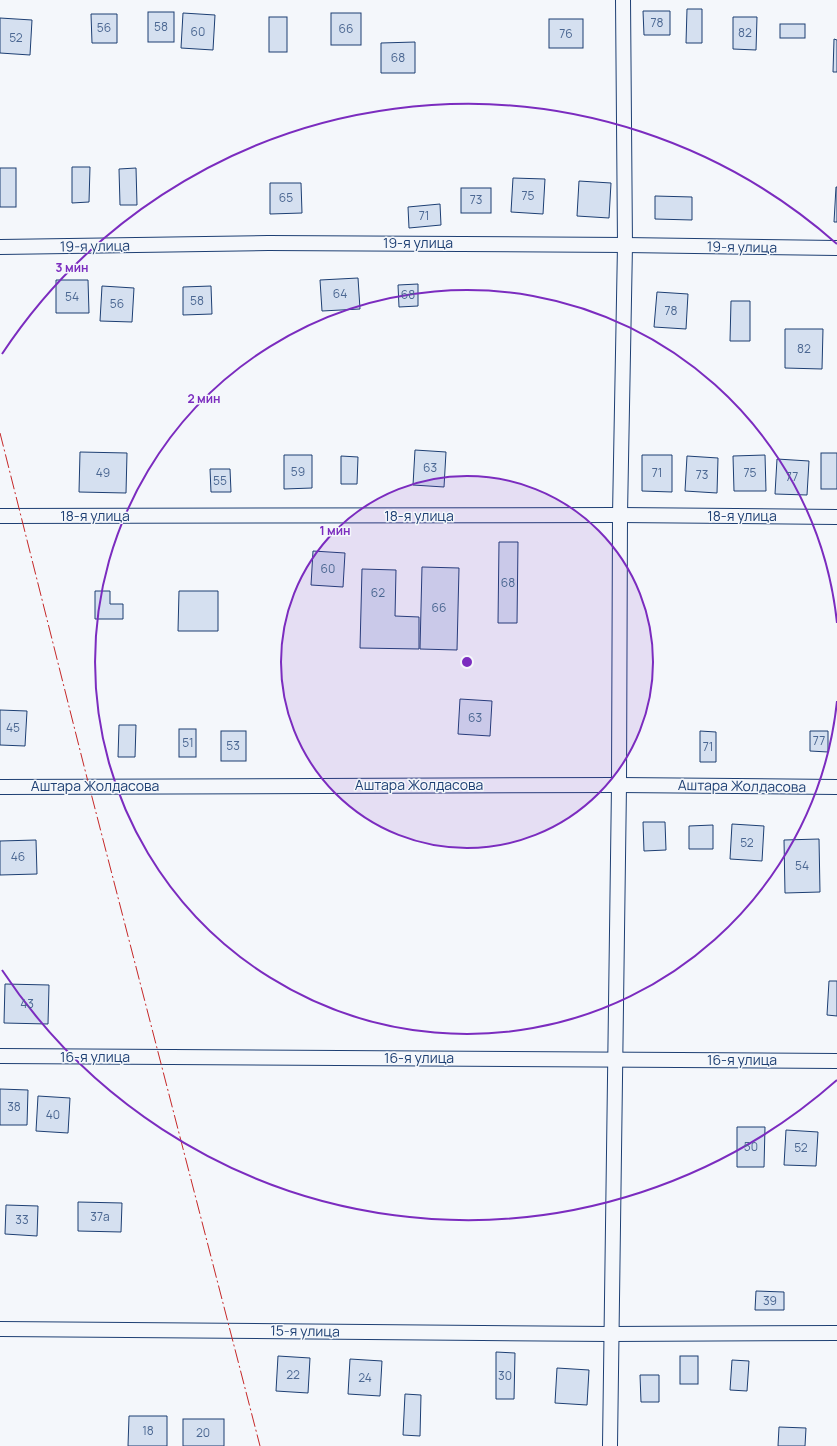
<svg xmlns="http://www.w3.org/2000/svg" width="837" height="1446" font-family="Manrope,sans-serif">
	<style>
		.building { fill: #d5e0f0; stroke: #1d3f73 }
		.lines { fill: none; stroke-linecap: round; stroke-linejoin: round }
		.minor-casing { stroke: #1d3f73; stroke-width: 16 }
		.minor { stroke: #f4f7fb; stroke-width: 14 }
		.power { stroke: #c62828; stroke-width: 1; stroke-dasharray: 14 3 2 3; stroke-linecap: butt }
		.ring { fill: none; stroke: #7b2cbf; stroke-width: 2 }
		.labels { text-anchor: middle; stroke-width: 3; stroke-linejoin: round; paint-order: stroke }
		.number-label { font-size: 12px; fill: #4b6792 }
		.street-label { font-size: 14px; fill: #1d3f73; stroke: #f4f7fb }
		.centre { fill: #7b2cbf; stroke: #f4f7fb; stroke-width: 2 }
		.ring-label { font-size: 12px; text-anchor: middle; font-weight: bold; fill: #7b2cbf; stroke: #f4f7fb; stroke-width: 3; stroke-linejoin: round; paint-order: stroke }
	</style>
	<rect width="100%" height="100%" fill="#f4f7fb"/>
	<!-- building -->
	<g class="building">
		<polygon points="687,9 702,9 702,43 686,43"/>
		<polygon points="643,11 670,11 670,35 644,35"/>
		<rect x="148" y="12" width="26" height="30"/>
		<polygon points="183,13 215,15 213,50 181,48"/>
		<rect x="331" y="13" width="30" height="32"/>
		<polygon points="91,14 117,14 117,43 92,43"/>
		<rect x="269" y="17" width="18" height="35"/>
		<polygon points="733,17 757,17 756,50 733,49"/>
		<polygon points="0,18 32,20 30,55 0,53"/>
		<rect x="549" y="19" width="34" height="29"/>
		<rect x="780" y="24" width="25" height="14"/>
		<polygon points="834,39 837,40 837,72 833,72"/>
		<polygon points="415,42 415,73 381,73 381,43"/>
		<polygon points="72,167 90,167 89,202 72,203"/>
		<rect x="0" y="168" width="16" height="39"/>
		<polygon points="136,168 137,205 120,205 119,169"/>
		<polygon points="513,178 545,179 543,214 511,212"/>
		<polygon points="579,181 611,183 609,218 577,216"/>
		<polygon points="270,183 301,183 302,213 270,214"/>
		<polygon points="836,187 837,187 837,222 834,222"/>
		<rect x="461" y="188" width="30" height="25"/>
		<polygon points="655,196 692,197 692,220 655,219"/>
		<polygon points="440,204 441,225 409,228 408,207"/>
		<polygon points="358,278 360,309 322,311 320,280"/>
		<polygon points="56,280 88,280 89,313 56,313"/>
		<polygon points="418,284 418,306 399,307 398,285"/>
		<polygon points="102,286 134,288 132,322 100,321"/>
		<polygon points="211,286 212,314 183,315 183,287"/>
		<polygon points="657,292 688,294 686,329 654,327"/>
		<polygon points="731,301 750,301 750,341 730,341"/>
		<polygon points="785,329 823,329 822,369 785,368"/>
		<polygon points="415,450 446,452 444,487 413,485"/>
		<polygon points="80,452 127,453 126,493 79,492"/>
		<rect x="821" y="453" width="16" height="36"/>
		<polygon points="284,455 312,455 312,488 284,489"/>
		<polygon points="642,455 672,455 672,492 642,491"/>
		<polygon points="765,455 766,491 734,491 733,456"/>
		<polygon points="341,456 358,457 357,484 341,484"/>
		<polygon points="687,456 718,458 717,493 685,491"/>
		<polygon points="777,459 809,461 807,495 775,494"/>
		<polygon points="210,469 230,469 231,492 211,492"/>
		<polygon points="499,542 518,542 517,623 498,623"/>
		<polygon points="313,551 345,553 343,587 311,585"/>
		<polygon points="422,567 459,568 457,650 420,649"/>
		<polygon points="362,569 396,570 395,616 419,617 419,649 360,648"/>
		<polygon points="95,591 110,591 110,604 123,604 123,619 95,619"/>
		<polygon points="179,591 218,591 218,631 178,631"/>
		<polygon points="460,699 492,701 490,736 458,734"/>
		<polygon points="0,710 27,711 25,746 0,745"/>
		<polygon points="119,725 136,725 135,757 118,757"/>
		<rect x="179" y="729" width="17" height="28"/>
		<rect x="221" y="731" width="25" height="30"/>
		<polygon points="700,731 716,732 716,762 700,762"/>
		<polygon points="810,731 828,731 828,752 810,751"/>
		<polygon points="643,822 665,822 666,850 644,851"/>
		<polygon points="732,824 764,826 762,861 730,859"/>
		<polygon points="713,825 713,849 689,849 689,826"/>
		<polygon points="819,839 820,892 785,893 784,840"/>
		<polygon points="36,840 37,874 0,875 0,841"/>
		<polygon points="829,981 837,981 837,1016 827,1015"/>
		<polygon points="5,984 49,985 48,1024 4,1023"/>
		<polygon points="0,1089 28,1090 27,1125 0,1125"/>
		<polygon points="38,1096 70,1098 68,1133 36,1131"/>
		<polygon points="737,1127 765,1127 764,1167 737,1167"/>
		<polygon points="786,1130 818,1132 816,1166 784,1165"/>
		<polygon points="78,1202 122,1203 121,1232 78,1231"/>
		<polygon points="6,1205 38,1206 37,1236 5,1234"/>
		<polygon points="756,1291 784,1292 784,1310 755,1310"/>
		<polygon points="496,1352 515,1353 514,1399 496,1399"/>
		<polygon points="278,1356 310,1358 308,1393 276,1391"/>
		<rect x="680" y="1356" width="18" height="28"/>
		<polygon points="350,1359 382,1361 380,1396 348,1394"/>
		<polygon points="732,1360 749,1361 747,1391 730,1390"/>
		<polygon points="557,1368 589,1370 587,1405 555,1403"/>
		<polygon points="640,1375 659,1375 659,1402 641,1402"/>
		<polygon points="405,1394 421,1395 420,1436 403,1435"/>
		<polygon points="129,1416 167,1416 167,1446 128,1446"/>
		<rect x="183" y="1419" width="41" height="27"/>
		<polygon points="779,1427 806,1428 805,1446 778,1446"/>
	</g>
	<g class="lines">
		<defs>
			<g id="minor">
				<polyline points="0,247 268,243 625,245 837,248"/>
				<polyline points="0,516 620,515 837,517"/>
				<polyline points="0,787 619,785 837,787"/>
				<polyline points="0,1056 837,1061"/>
				<polyline points="0,1329 610,1334 837,1333"/>
				<polyline points="610,1446 619,785 620,515 625,245 623,0"/>
			</g>
		</defs>
		<!-- minor casing -->
		<use href="#minor" class="minor-casing"/>
		<!-- minor -->
		<use href="#minor" class="minor"/>
		<!-- power -->
		<polyline class="power" points="0,433 85,770 260,1446"/>
	</g>
	<!-- distance rings -->
	<circle cx="467" cy="662" r="186" fill="#7b2cbf" fill-opacity=".12"/>
	<g class="ring">
		<circle cx="467" cy="662" r="186"/>
		<path d="M837 701A372 372 0 1 1 837 623"/>
		<path d="M837 1080A558 558 0 0 1 2 970M2 354A558 558 0 0 1 837 244"/>
	</g>
	<g class="labels">
		<!-- number labels -->
		<g class="number-label">
			<text x="657" y="27">78</text>
			<text x="161" y="31">58</text>
			<text x="104" y="32">56</text>
			<text x="346" y="33">66</text>
			<text x="198" y="36">60</text>
			<text x="745" y="37">82</text>
			<text x="566" y="38">76</text>
			<text x="16" y="42">52</text>
			<text x="398" y="62">68</text>
			<text x="528" y="200">75</text>
			<text x="286" y="202">65</text>
			<text x="476" y="204">73</text>
			<text x="424" y="220">71</text>
			<text x="340" y="298">64</text>
			<text x="408" y="299">68</text>
			<text x="72" y="301">54</text>
			<text x="197" y="305">58</text>
			<text x="117" y="308">56</text>
			<text x="671" y="315">78</text>
			<text x="804" y="353">82</text>
			<text x="430" y="472">63</text>
			<text x="298" y="476">59</text>
			<text x="103" y="477">49</text>
			<text x="657" y="477">71</text>
			<text x="750" y="477">75</text>
			<text x="702" y="479">73</text>
			<text x="792" y="481">77</text>
			<text x="220" y="485">55</text>
			<text x="328" y="573">60</text>
			<text x="508" y="587">68</text>
			<text x="378" y="597">62</text>
			<text x="439" y="612">66</text>
			<text x="475" y="722">63</text>
			<text x="13" y="732">45</text>
			<text x="819" y="745">77</text>
			<text x="188" y="747">51</text>
			<text x="233" y="750">53</text>
			<text x="708" y="751">71</text>
			<text x="747" y="847">52</text>
			<text x="18" y="861">46</text>
			<text x="802" y="870">54</text>
			<text x="27" y="1008">43</text>
			<text x="14" y="1111">38</text>
			<text x="53" y="1119">40</text>
			<text x="751" y="1151">50</text>
			<text x="801" y="1152">52</text>
			<text x="100" y="1221">37а</text>
			<text x="22" y="1224">33</text>
			<text x="770" y="1305">39</text>
			<text x="293" y="1379">22</text>
			<text x="505" y="1380">30</text>
			<text x="365" y="1382">24</text>
			<text x="148" y="1435">18</text>
			<text x="203" y="1437">20</text>
		</g>
		<!-- street labels -->
		<g class="street-label">
			<text x="418" y="248">19-я улица</text>
			<text transform="translate(95 246) rotate(-1)" y="5">19-я улица</text>
			<text transform="translate(742 247) rotate(1)" y="5">19-я улица</text>
			<text x="95" y="521">18-я улица</text>
			<text x="419" y="521">18-я улица</text>
			<text x="742" y="521">18-я улица</text>
			<text x="419" y="790">Аштара Жолдасова</text>
			<text x="95" y="791">Аштара Жолдасова</text>
			<text transform="translate(742 786) rotate(1)" y="5">Аштара Жолдасова</text>
			<text x="95" y="1062">16-я улица</text>
			<text x="419" y="1063">16-я улица</text>
			<text x="742" y="1065">16-я улица</text>
			<text transform="translate(305 1331) rotate(1)" y="5">15-я улица</text>
		</g>
	</g>
	<circle cx="467" cy="662" r="6" class="centre"/>
	<g class="ring-label">
		<text x="72" y="272">3 мин</text>
		<text x="204" y="403">2 мин</text>
		<text x="335" y="535">1 мин</text>
	</g>
</svg>
